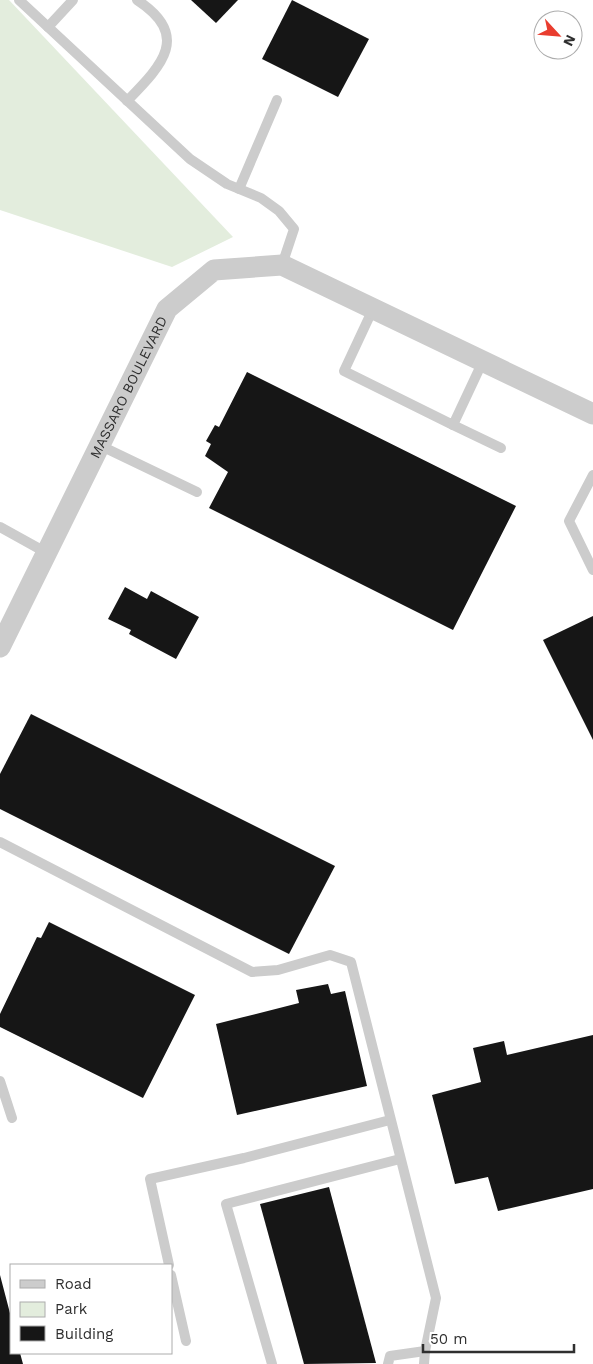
<svg xmlns="http://www.w3.org/2000/svg" width="593" height="1364" font-family="'Work Sans',sans-serif">
	<style>
		.green { fill: #e3eddd }
		.building { fill: #161616 }
		.lines { fill: none; stroke-linecap: round; stroke-linejoin: round }
		.service { stroke: #ccc; stroke-width: 10 }
		.minor { stroke: #ccc; stroke-width: 21 }
		.labels { text-anchor: middle; stroke-width: 5; stroke-linejoin: round; paint-order: stroke }
		.street-label { font-size: 14px; fill: #2f2f2f; stroke: #fff }
	</style>
	<rect width="100%" height="100%" fill="#fff"/>
	<!-- green -->
	<polygon class="green" points="0,0 9,0 233,237 172,267 0,210"/>
	<!-- building -->
	<g class="building">
		<polygon points="191,0 238,0 216,23"/>
		<polygon points="292,0 369,39 338,97 262,59"/>
		<polygon points="247,372 516,506 453,630 209,508 228,472 205,456 211,444 206,441 215,425 219,427"/>
		<polygon points="125,587 147,599 151,591 199,617 176,659 129,634 131,630 108,619"/>
		<polygon points="593,616 593,740 543,640"/>
		<polygon points="31,714 335,866 289,954 0,809 0,774"/>
		<polygon points="49,922 195,995 143,1098 0,1027 0,1014 37,937 41,938"/>
		<polygon points="328,984 331,994 345,991 367,1086 237,1115 216,1024 299,1003 296,990"/>
		<polygon points="593,1035 593,1189 498,1211 488,1177 455,1184 432,1095 481,1082 473,1048 504,1041 507,1055"/>
		<polygon points="329,1187 376,1363 304,1364 260,1204"/>
		<polygon points="0,1275 11,1317 11,1353 20,1353 23,1364 0,1364"/>
	</g>
	<g class="lines">
		<!-- service -->
		<g class="service">
			<polyline points="19,0 190,159 227,184 261,198 279,211 294,229 282,265"/>
			<polyline points="48,27 73,0"/>
			<path d="M 127,101 C 161,66 192,36 137,0"/>
			<polyline points="239,189 277,100"/>
			<polyline points="373,309 344,371 453,425 483,361"/>
			<polyline points="453,425 501,448"/>
			<polyline points="99,445 197,492"/>
			<polyline points="593,475 569,521 593,570"/>
			<polyline points="0,527 47,553"/>
			<polyline points="0,842 252,972 278,970 330,955 351,962 436,1298 425,1351 424,1364"/>
			<polyline points="0,1081 12,1118"/>
			<polyline points="169,1265 150,1179 244,1158 390,1120"/>
			<polyline points="171,1275 186,1341"/>
			<polyline points="272,1364 226,1204 400,1159"/>
			<polyline points="388,1364 390,1356 425,1351"/>
		</g>
		<!-- minor -->
		<path class="minor" id="s1" d="M 0,647 L 167,309 L 214,270 L 282,265 L 593,414"/>
	</g>
	<g class="labels">
		<!-- street labels -->
		<g class="street-label">
			<text dy="5" stroke="none"><textPath href="#s1" startOffset="290">MASSARO BOULEVARD</textPath></text>
		</g>
	</g>
	<!-- legend -->
	<rect x="10" y="1264" width="162" height="90" fill="#ffffff" stroke="#acacac"/>
	<rect x="20" y="1280" width="25" height="8" fill="#cccccc" stroke="#acacac"/>
	<text x="55" y="1289" font-size="15" fill="#2f2f2f">Road</text>
	<rect x="20" y="1302" width="25" height="15" fill="#e3eddd" stroke="#acacac"/>
	<text x="55" y="1314" font-size="15" fill="#2f2f2f">Park</text>
	<rect x="20" y="1326" width="25" height="15" fill="#161616" stroke="#acacac"/>
	<text x="55" y="1339" font-size="15" fill="#2f2f2f">Building</text>
	<!-- north arrow -->
	<g transform="translate(558 35) rotate(116)"><circle r="24" fill="#ffffff" stroke="#acacac"/>
	<path d="M0-4L9 19L0 12L-9 19Z" fill="#e93d2f"/>
	<text y="-8" font-size="14" font-weight="bold" text-anchor="middle" fill="#2f2f2f">N</text>
	</g>
	<!-- scale -->
	<path d="M423 1344v8h151v-8" fill="none" stroke="#2f2f2f" stroke-width="2.5"/>
	<text x="430" y="1344" font-size="15" fill="#2f2f2f" stroke="#ffffff" stroke-width="4" paint-order="stroke">50 m</text>
</svg>
